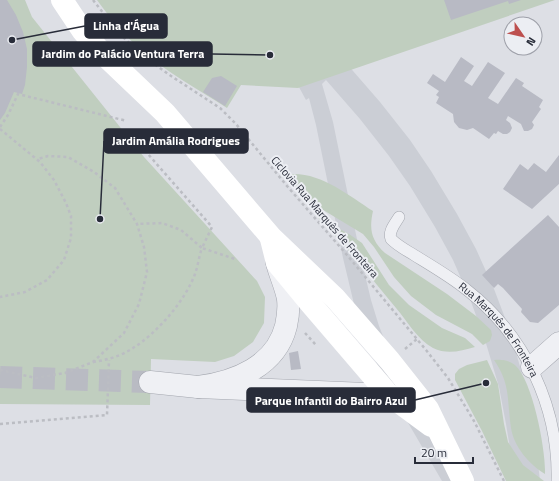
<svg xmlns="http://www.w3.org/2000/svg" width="559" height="481" font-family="'Titillium Web',sans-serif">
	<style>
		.built { fill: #cbced5 }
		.green { fill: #c0cebf }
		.building { fill: #b8bac4 }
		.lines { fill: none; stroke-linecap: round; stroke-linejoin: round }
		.minor-tunnel { stroke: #b9bbc3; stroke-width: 22; stroke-dasharray: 22 11; stroke-linecap: butt }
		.service-casing { stroke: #a3a6ae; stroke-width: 12 }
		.minor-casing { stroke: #a3a6ae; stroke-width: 23 }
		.tertiary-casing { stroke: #a3a6ae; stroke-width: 23 }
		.path { stroke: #bbbdc3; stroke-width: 2.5; stroke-dasharray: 3 3; stroke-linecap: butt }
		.service { stroke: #eff0f4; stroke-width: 11 }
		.minor { stroke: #eff0f4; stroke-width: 22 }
		.tertiary { stroke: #eff0f4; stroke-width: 22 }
		.secondary { stroke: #fff; stroke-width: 22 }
		.labels { text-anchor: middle; stroke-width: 4; stroke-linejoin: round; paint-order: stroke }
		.street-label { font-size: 11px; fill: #282c39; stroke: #eceef3 }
		.leader { fill: none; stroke: #282c39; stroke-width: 1.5 }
		.callout-dot { fill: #282c39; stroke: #eceef3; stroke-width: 1.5 }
		.callout { fill: #282c39; stroke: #282c39; stroke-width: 1.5 }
		.callout-label { font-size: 12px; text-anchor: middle; font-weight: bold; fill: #fff }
	</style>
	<rect width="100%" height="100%" fill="#dddfe5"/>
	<!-- built -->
	<polygon class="built" points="333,48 380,102 410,140 431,171 457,214 476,249 494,289 510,331 524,381 538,463 540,481 513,467 506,424 499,387 485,340 470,299 453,260 435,227 410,186 389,156 360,119 326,80 322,84 333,122 360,254 371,300 379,326 391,356 462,481 442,481 386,385 363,332 354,304 343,258 316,125 309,98 306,100 282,56"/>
	<!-- green -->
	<g class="green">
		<polygon points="0,0 25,0 32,17 144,157 257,281 265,297 264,323 253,342 234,356 215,362 151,359 150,405 0,404"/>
		<path d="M 97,0 L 555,0 L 298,88 L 241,85 L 227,108 C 198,89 168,73 142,51 C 125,36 110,18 97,0 Z"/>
		<path d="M 290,174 C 321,172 348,195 373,211 C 369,229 371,240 385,253 L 447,294 L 476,316 L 491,330 L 492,335 L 490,341 L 483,345 L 472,334 L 436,315 L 411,296 L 394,277 L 374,247 L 363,234 L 300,196 L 283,176 Z"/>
		<path d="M 316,216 L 349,234 L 362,243 L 389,285 L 409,305 L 442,328 L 465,338 L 475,347 C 461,351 447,355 433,348 C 418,340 407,321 396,308 C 370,277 345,244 316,216 Z"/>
		<polygon points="487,360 498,384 504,424 508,442 523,465 544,481 506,481 482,431 455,380 455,374 459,369 467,365"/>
		<path d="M 494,360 C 502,359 508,360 515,365 C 533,381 546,451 545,474 C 529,464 514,447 511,428 C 507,402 511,384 494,360 Z"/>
	</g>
	<!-- building -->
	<g class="building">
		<polygon points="0,0 7,0 16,15 23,32 27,49 27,67 25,85 22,94 14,92 5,113 0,120"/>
		<polygon points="444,0 521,0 509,4 508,1 451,20"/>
		<polygon points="461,57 474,66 464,81 472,86 488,62 505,73 488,98 498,104 516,78 524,83 522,86 543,100 539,107 541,109 532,122 534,125 532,129 528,131 524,131 521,124 508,116 506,120 510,123 512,128 510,132 507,134 503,134 498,131 496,134 494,133 489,139 473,128 467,130 459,128 454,122 453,114 436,103 439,97 436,95 439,91 427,83 433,74 445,82"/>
		<polygon points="221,76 237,86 225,106 203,92 212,78"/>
		<polygon points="559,155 559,184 532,209 503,189 520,164 528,170 534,163 546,172"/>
		<polygon points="548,215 559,227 559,305 538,323 530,322 521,312 522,309 503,288 498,284 494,288 482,275"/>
		<polygon points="298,351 301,369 291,370 289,353"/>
	</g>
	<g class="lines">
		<!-- minor-tunnel -->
		<polyline class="minor-tunnel" points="0,377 150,382"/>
		<defs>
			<g id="service">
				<path id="s1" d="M 399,217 C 395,224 388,231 391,239 C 398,246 406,250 414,255 C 432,266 451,277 467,290 C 525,335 559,407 557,481"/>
			</g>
			<g id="minor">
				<polyline points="532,367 559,343"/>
				<polyline points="150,382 198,387 389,395 403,398"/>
			</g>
			<path id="tertiary" d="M 198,387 C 236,382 276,366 286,326 C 288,317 289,308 288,299 C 286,287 280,275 277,263"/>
		</defs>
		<!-- service casing -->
		<use href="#service" class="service-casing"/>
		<!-- minor casing -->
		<use href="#minor" class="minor-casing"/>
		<!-- tertiary casing -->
		<use href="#tertiary" class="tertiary-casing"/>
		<!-- path -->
		<g class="path">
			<polyline points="93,0 119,33 138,52 168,74 220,108 236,124 287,186 347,255 426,350 448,378 474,421 504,481"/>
			<polyline points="0,127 8,115 18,94 127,121"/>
			<polyline points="0,129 40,162 54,180 66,203 71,216 71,238 64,260 47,280 25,292 0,297"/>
			<polyline points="133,137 212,227 202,248 235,259"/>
			<polyline points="305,333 316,345"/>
			<polyline points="405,349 417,339"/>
			<path d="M 93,362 C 107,360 121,356 133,348 C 157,333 185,301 195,274 C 198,266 199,256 202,248 L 181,230 L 162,223 L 137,224"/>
			<polyline points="0,370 36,378 65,373 93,362 124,333 139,304 147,272 144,247 137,224 115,188 94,172 68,157 48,156 38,159"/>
			<polyline points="0,424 107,415 109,360"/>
		</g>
		<!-- service -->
		<use href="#service" class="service"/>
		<!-- minor -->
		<use href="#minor" class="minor"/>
		<!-- tertiary -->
		<use href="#tertiary" class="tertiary"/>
		<!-- secondary -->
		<g class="secondary">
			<polyline points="62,0 82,30 100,51 165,113 271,237 335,298 390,361 428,409 463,481"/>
			<polyline points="271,239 277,263 310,303 389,395 431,426"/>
		</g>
	</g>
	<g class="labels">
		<!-- street labels -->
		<g class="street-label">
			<text transform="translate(325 217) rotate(49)" y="4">Ciclovia Rua Marquês de Fronteira</text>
			<text dy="4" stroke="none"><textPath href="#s1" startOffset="167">Rua Marquês de Fronteira</textPath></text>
		</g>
	</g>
	<!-- callouts -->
	<path class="leader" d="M12 40L85 26M270 55L212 54M100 219L104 141M486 383L415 400"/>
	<g class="callout-dot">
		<circle cx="12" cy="40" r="4"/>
		<circle cx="270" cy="55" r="4"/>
		<circle cx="100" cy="219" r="4"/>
		<circle cx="486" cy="383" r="4"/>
	</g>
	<g class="callout">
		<rect x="85" y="14" width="82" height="24" rx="4"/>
		<rect x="33" y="42" width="179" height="24" rx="4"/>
		<rect x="104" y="129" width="144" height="24" rx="4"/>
		<rect x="247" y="388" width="168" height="24" rx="4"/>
	</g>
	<g class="callout-label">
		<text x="126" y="30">Linha d'Água</text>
		<text x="123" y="58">Jardim do Palácio Ventura Terra</text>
		<text x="176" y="145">Jardim Amália Rodrigues</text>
		<text x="331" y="405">Parque Infantil do Bairro Azul</text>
	</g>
	<!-- north arrow -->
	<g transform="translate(523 36) rotate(124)"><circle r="19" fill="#eceef3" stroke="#9ea0a9"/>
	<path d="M0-3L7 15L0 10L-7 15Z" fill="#bd504f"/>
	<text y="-6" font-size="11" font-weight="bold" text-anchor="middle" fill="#282c39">N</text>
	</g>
	<!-- scale -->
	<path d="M415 457v6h58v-6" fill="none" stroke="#282c39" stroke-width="2"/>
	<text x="421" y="457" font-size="12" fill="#282c39" stroke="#eceef3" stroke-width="3" paint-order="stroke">20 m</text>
</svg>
